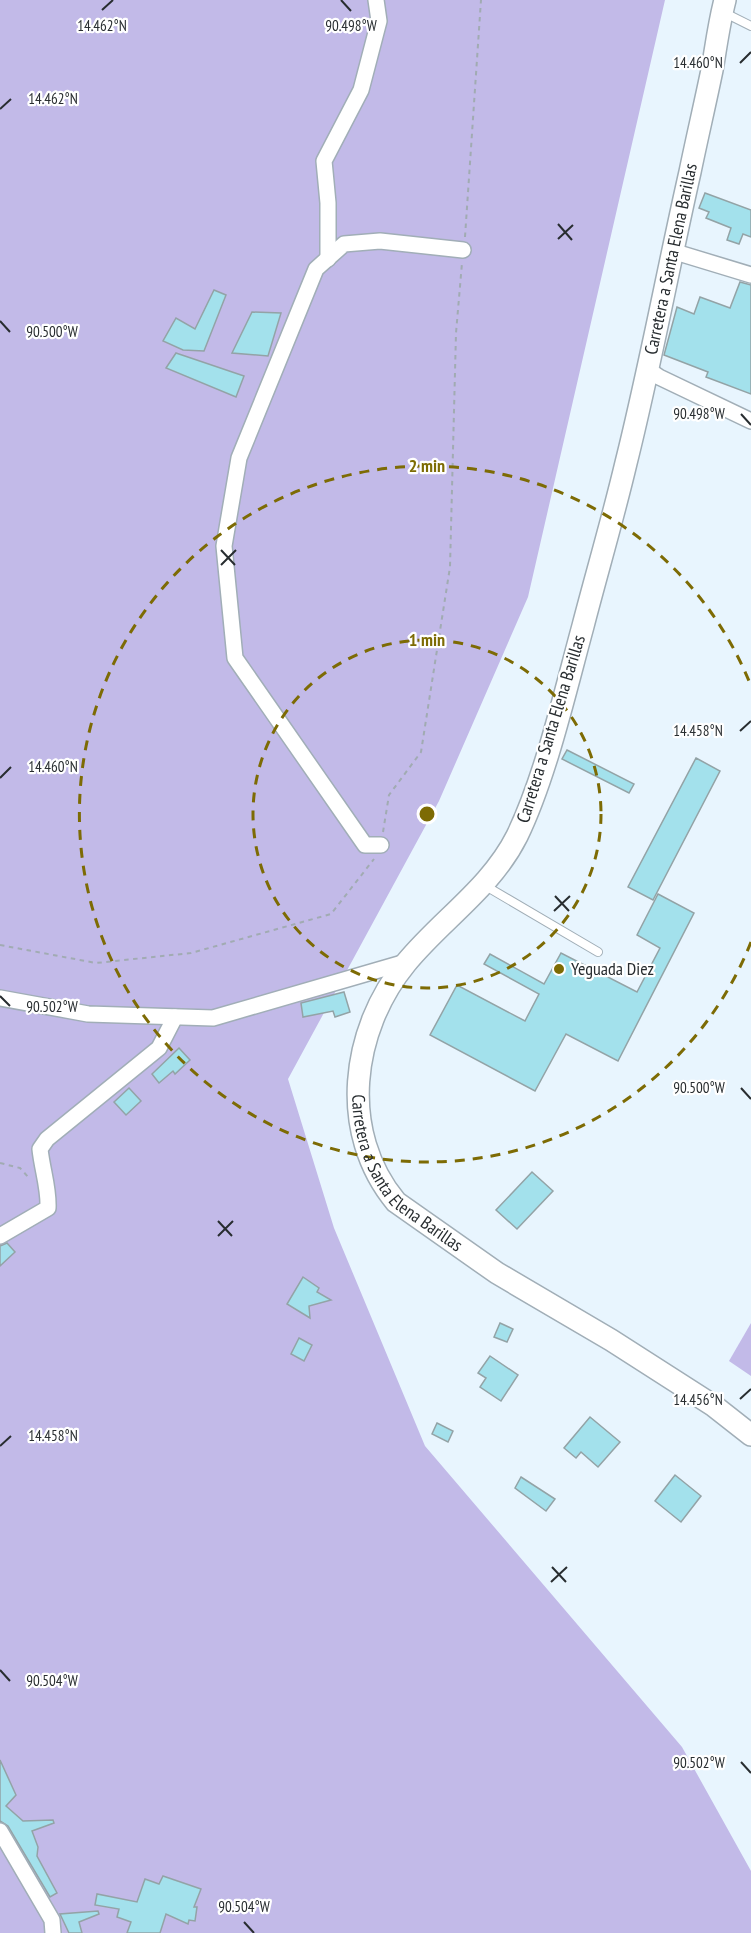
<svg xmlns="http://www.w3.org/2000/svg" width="751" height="1933" font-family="'PT Sans Narrow',sans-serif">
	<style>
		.forest { fill: #c2bae8 }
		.building { fill: #a3e1ec; stroke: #93a3a6; stroke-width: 1.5 }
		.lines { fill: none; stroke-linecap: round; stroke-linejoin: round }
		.lane-casing { stroke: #a1aeb7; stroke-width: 10 }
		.street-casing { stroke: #a1aeb7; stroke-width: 18 }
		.secondary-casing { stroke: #a1aeb7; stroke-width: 24 }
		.path { stroke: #a1abb2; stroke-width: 2; stroke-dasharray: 4.5 4.5; stroke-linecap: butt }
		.lane { stroke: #fff; stroke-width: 8 }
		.street { stroke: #fff; stroke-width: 15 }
		.secondary { stroke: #fff; stroke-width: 21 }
		.ticks { fill: none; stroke: #282d30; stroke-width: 2 }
		.ring { fill: none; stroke: #7d6b04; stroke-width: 3; stroke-dasharray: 10 8 }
		.poi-dot { fill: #7d6b04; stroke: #fff; stroke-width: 2 }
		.labels { text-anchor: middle; stroke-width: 4.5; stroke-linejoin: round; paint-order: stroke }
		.street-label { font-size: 18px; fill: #282d30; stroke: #fff }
		.poi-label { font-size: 18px; fill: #282d30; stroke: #fff; text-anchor: start }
		.ticks-label { font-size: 15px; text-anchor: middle; fill: #282d30; stroke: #fff; stroke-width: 4.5; stroke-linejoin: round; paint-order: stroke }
		.centre { fill: #7d6b04; stroke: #fff; stroke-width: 3 }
		.ring-label { font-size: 18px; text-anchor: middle; font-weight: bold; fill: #7d6b04; stroke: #fff; stroke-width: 4.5; stroke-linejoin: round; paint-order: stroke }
	</style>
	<rect width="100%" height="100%" fill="#e8f5fe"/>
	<!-- forest -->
	<g class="forest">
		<polygon points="0,0 665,0 528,597 439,801 288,1079 334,1228 425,1446 682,1747 751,1871 751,1933 0,1933"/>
		<polygon points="751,1323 751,1376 729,1361"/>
	</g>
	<!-- building -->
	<g class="building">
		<polygon points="705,193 751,210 751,237 743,234 739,244 727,240 731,228 706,218 709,212 699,208"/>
		<polygon points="740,282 751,285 751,394 706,377 708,372 664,355 677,307 694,314 700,297 730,308"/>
		<polygon points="214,290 226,295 204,351 183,350 163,341 176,318 195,329"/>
		<polygon points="252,312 281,313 268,356 232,353"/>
		<polygon points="176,353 244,376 236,397 166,368"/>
		<polygon points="567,750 634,784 629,793 562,759"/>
		<polygon points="696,758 720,771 653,900 628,887"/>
		<polygon points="658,894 694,913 618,1061 566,1034 535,1091 430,1035 457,985 525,1021 539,994 484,964 490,954 544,984 561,953 637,992 660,948 637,935"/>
		<polygon points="344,992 350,1012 335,1017 333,1011 303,1017 301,1003"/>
		<polygon points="179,1048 190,1060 175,1074 173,1071 159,1083 152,1074"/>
		<polygon points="129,1088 141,1101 126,1115 114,1102"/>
		<polygon points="532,1172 553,1191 517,1229 496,1210"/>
		<polygon points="7,1243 15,1252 0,1266 0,1246"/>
		<polygon points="303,1277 319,1288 317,1292 331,1300 309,1306 310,1318 287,1304"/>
		<polygon points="500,1323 513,1329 507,1342 494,1337"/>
		<polygon points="299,1338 312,1345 304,1361 291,1354"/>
		<polygon points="490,1356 518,1375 501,1401 480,1387 486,1378 478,1373"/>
		<polygon points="590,1417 620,1442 598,1467 581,1452 576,1458 564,1448"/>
		<polygon points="437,1423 453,1431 448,1442 432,1434"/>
		<polygon points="675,1475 701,1496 681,1522 655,1501"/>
		<polygon points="521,1477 555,1499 546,1511 515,1488"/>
		<polygon points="0,1760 16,1795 6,1806 23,1821 53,1820 54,1823 32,1831 38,1847 37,1856 57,1893 50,1897 8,1826 0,1821"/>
		<polygon points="163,1876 201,1889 194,1907 197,1907 195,1921 189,1920 188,1924 166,1914 160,1933 127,1933 131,1922 117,1917 119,1909 95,1905 97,1894 137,1902 145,1879 159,1884"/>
		<polygon points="98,1911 99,1914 79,1922 82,1933 69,1933 60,1914"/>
	</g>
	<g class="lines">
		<defs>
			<g id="lane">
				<polyline points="723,12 751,26"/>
				<polyline points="484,885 598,952"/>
			</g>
			<g id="street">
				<polyline points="672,251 751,275"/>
				<polyline points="328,259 328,203 324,161 361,90 379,21 376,0"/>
				<polyline points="647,369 659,377 751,421"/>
				<polyline points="381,845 365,845 235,658 224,546 239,458 316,269 344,244 380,241 463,250"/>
				<polyline points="0,998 88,1014 213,1018 406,962"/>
				<path d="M 0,1236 L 48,1208 C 49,1188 42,1169 40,1149 L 47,1139 L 159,1048 L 175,1017"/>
				<polyline points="0,1831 52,1920 53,1933"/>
			</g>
			<g id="secondary">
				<path id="s1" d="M 725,0 C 719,23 716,47 712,70 C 705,104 697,138 690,172 C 668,269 650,367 626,463 C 613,518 597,572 583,626 C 565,692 546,776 517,836 C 491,888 441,920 406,963 C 351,1030 338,1132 396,1202 L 497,1273 L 611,1340 L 714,1406 L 751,1435"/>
			</g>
		</defs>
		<!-- lane casing -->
		<use href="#lane" class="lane-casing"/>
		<!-- street casing -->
		<use href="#street" class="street-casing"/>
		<!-- secondary casing -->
		<use href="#secondary" class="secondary-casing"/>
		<!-- path -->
		<g class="path">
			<polyline points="465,237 481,0"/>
			<polyline points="383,832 389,795 421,752 450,567 456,333 462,263"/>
			<polyline points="0,945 96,963 191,953 331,914 374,859"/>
			<polyline points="0,1163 20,1168 30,1179"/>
		</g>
		<!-- lane -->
		<use href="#lane" class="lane"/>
		<!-- street -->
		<use href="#street" class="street"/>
		<!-- secondary -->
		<use href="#secondary" class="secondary"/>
	</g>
	<!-- ticks -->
	<path class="ticks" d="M 341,0 L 351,11M 102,10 L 113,0M 740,63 L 751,52M 0,109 L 11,99M 558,224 L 572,240M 558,239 L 573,225M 0,321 L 10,332M 741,414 L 751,425M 221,550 L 235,565M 221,565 L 236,550M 740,731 L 751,721M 0,778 L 11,767M 555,896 L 569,911M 554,911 L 570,896M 0,996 L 10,1006M 741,1088 L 751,1099M 218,1221 L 232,1236M 218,1236 L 233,1221M 740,1399 L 751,1389M 0,1446 L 11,1436M 552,1567 L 566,1582M 551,1582 L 567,1567M 0,1670 L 10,1681M 741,1762 L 751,1773M 244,1922 L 254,1933"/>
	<!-- distance rings -->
	<g class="ring">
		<circle cx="427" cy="814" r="174"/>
		<path d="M751 942A348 348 0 1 1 751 686"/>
	</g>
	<!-- markers -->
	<circle class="poi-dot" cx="559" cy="969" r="6"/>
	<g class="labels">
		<!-- street labels -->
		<g class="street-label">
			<text transform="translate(671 259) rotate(-78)" y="6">Carretera a Santa Elena Barillas</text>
			<text transform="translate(551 729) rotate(-73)" y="6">Carretera a Santa Elena Barillas</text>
			<text dy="6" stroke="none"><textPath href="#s1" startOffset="1272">Carretera a Santa Elena Barillas</textPath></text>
		</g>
		<!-- poi labels -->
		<g class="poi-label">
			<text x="571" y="975">Yeguada Diez</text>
		</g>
	</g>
	<g class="ticks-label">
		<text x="102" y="31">14.462°N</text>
		<text x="351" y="31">90.498°W</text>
		<text x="698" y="68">14.460°N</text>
		<text x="53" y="104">14.462°N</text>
		<text x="52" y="337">90.500°W</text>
		<text x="699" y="419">90.498°W</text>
		<text x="698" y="736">14.458°N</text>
		<text x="53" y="772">14.460°N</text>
		<text x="52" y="1012">90.502°W</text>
		<text x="699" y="1093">90.500°W</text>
		<text x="698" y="1405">14.456°N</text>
		<text x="53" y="1441">14.458°N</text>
		<text x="52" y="1686">90.504°W</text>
		<text x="699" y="1768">90.502°W</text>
		<text x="244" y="1912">90.504°W</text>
	</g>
	<circle cx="427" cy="814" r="9" class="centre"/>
	<g class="ring-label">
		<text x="427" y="472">2 min</text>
		<text x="427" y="646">1 min</text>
	</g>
</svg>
